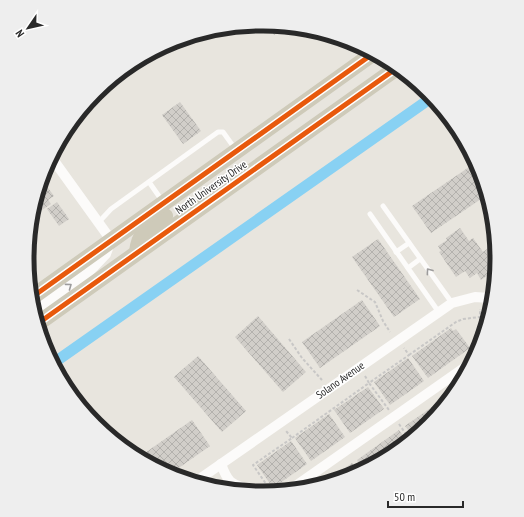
<svg xmlns="http://www.w3.org/2000/svg" width="524" height="517" font-family="'PT Sans Narrow',sans-serif">
	<style>
		.lines { fill: none; stroke-linecap: round; stroke-linejoin: round }
		.canal { stroke: #88d1f3; stroke-width: 11 }
		.building { fill: url(#building-cross-hatch) }
		.path { stroke: #c8c7c6; stroke-width: 2; stroke-dasharray: 3 2; stroke-linecap: butt }
		.lane { stroke: #fcfbfa; stroke-width: 5 }
		.street { stroke: #fcfbfa; stroke-width: 10 }
		.primary { stroke: #cecab9; stroke-width: 16 }
		.cycleway-casing { stroke: #fff; stroke-width: 8 }
		.cycleway { stroke: #e8590c; stroke-width: 5 }
		.oneway { stroke: #9d9c9c }
		.labels { text-anchor: middle; stroke-width: 3; stroke-linejoin: round; paint-order: stroke }
		.street-label { font-size: 11px; fill: #292929; stroke: #fff }
		.rim { fill: none; stroke: #292929; stroke-width: 5 }
	</style>
	<defs>
		<pattern id="building-cross-hatch" width="8" height="8" patternUnits="userSpaceOnUse"><rect width="8" height="8" fill="#d1cec9"/><path d="M0 0l8 8M0 8l8-8" fill="none" stroke="#b3b1ad"/></pattern>
	</defs>
	<rect width="100%" height="100%" fill="#e8e5de"/>
	<g class="lines">
		<!-- canal -->
		<polyline class="canal" points="55,362 431,98"/>
	</g>
	<!-- building -->
	<g class="building">
		<polygon points="267,25 283,28 284,28 274,35"/>
		<polygon points="180,102 201,131 183,144 162,115"/>
		<polygon points="475,163 479,169 484,197 431,233 412,206"/>
		<polygon points="43,181 54,196 48,200 51,204 39,212 37,209"/>
		<polygon points="57,202 69,219 59,226 47,209"/>
		<polygon points="460,228 469,241 473,238 483,252 491,246 495,252 496,259 494,271 481,280 477,273 470,278 465,271 456,277 439,252 441,251 438,246 447,240 446,238"/>
		<polygon points="378,239 420,299 394,317 352,257"/>
		<polygon points="362,300 380,326 320,368 302,342"/>
		<polygon points="258,316 306,372 283,392 235,337"/>
		<polygon points="451,328 453,331 456,329 470,348 428,378 412,356"/>
		<polygon points="198,356 246,411 222,432 174,377"/>
		<polygon points="408,358 424,381 390,405 374,382"/>
		<polygon points="368,387 384,409 350,433 334,410"/>
		<polygon points="439,402 441,405 428,424 412,435 405,426"/>
		<polygon points="329,414 345,437 311,461 295,438"/>
		<polygon points="192,420 210,446 170,474 142,455"/>
		<polygon points="399,430 405,439 362,468 357,460"/>
		<polygon points="291,441 307,464 273,488 257,465"/>
		<polygon points="352,463 358,471 352,475 328,480"/>
	</g>
	<g class="lines">
		<!-- path -->
		<g class="path">
			<polyline points="357,290 375,302 383,321 390,332"/>
			<polyline points="480,332 480,317 485,317"/>
			<polyline points="289,339 302,358 322,380"/>
			<polyline points="480,344 476,344 476,332 482,332"/>
			<polyline points="409,355 456,322 463,319 480,317 480,309"/>
			<polyline points="365,376 369,383 409,355 404,348"/>
			<polyline points="399,424 408,437"/>
			<polyline points="292,438 369,383 389,410"/>
			<polyline points="271,491 253,465 292,438 286,431"/>
		</g>
		<!-- lane -->
		<g class="lane">
			<polyline points="149,182 163,202"/>
			<polyline points="383,206 452,303"/>
			<polyline points="370,214 438,311"/>
			<polyline points="98,223 111,209 218,132 223,132 236,150"/>
			<polyline points="396,252 409,243"/>
			<polyline points="408,268 420,259"/>
		</g>
		<!-- street -->
		<g class="street">
			<polyline points="38,309 88,273 106,254 111,240 52,158"/>
			<path d="M 221,464 C 229,485 231,483 251,491"/>
			<polyline points="198,480 452,303 475,297 489,298"/>
			<polyline points="294,487 468,365"/>
		</g>
		<!-- primary -->
		<g class="primary">
			<path d="M 137,252 C 139,232 149,227 165,216"/>
			<polyline points="35,295 371,55"/>
			<polyline points="40,322 394,70"/>
		</g>
		<defs>
			<g id="cycleway">
				<polyline points="35,295 371,55"/>
				<polyline points="40,322 394,70"/>
			</g>
		</defs>
		<!-- cycleway casing -->
		<use href="#cycleway" class="cycleway-casing"/>
		<!-- cycleway -->
		<use href="#cycleway" class="cycleway"/>
	</g>
	<!-- one-way arrows -->
	<defs><path id="oneway-chevron" d="M-2-3.5L2.5 0L-2 3.5" fill="none" stroke-width="1.6" stroke-linecap="round" stroke-linejoin="round"/></defs>
	<g class="oneway">
		<use href="#oneway-chevron" transform="translate(429 271) rotate(-126)"/>
		<use href="#oneway-chevron" transform="translate(69 286) rotate(-36)"/>
	</g>
	<g class="labels">
		<!-- street labels -->
		<g class="street-label">
			<text transform="translate(211 187) rotate(-35)" y="4">North University Drive</text>
			<text transform="translate(340 380) rotate(-35)" y="4">Solano Avenue</text>
		</g>
	</g>
	<!-- crop -->
	<path d="M0 0H524V517H0ZM261 31H263A227 227 0 0 1 490 258V259A227 227 0 0 1 263 486H261A227 227 0 0 1 34 259V258A227 227 0 0 1 261 31Z" fill="#eee" fill-rule="evenodd"/>
	<path class="rim" d="M261 31H263A227 227 0 0 1 490 258V259A227 227 0 0 1 263 486H261A227 227 0 0 1 34 259V258A227 227 0 0 1 261 31Z"/>
	<!-- north arrow -->
	<g transform="translate(28 28) rotate(236)" stroke="#ffffff" stroke-width="3" paint-order="stroke">
	<path d="M0-3L7 15L0 10L-7 15Z" fill="#292929"/>
	<text y="-6" font-size="11" font-weight="bold" text-anchor="middle" fill="#292929">N</text>
	</g>
	<!-- scale -->
	<path d="M388 501v6h75v-6" fill="none" stroke="#292929" stroke-width="2"/>
	<text x="394" y="501" font-size="12" fill="#292929" stroke="#ffffff" stroke-width="3" paint-order="stroke">50 m</text>
</svg>
